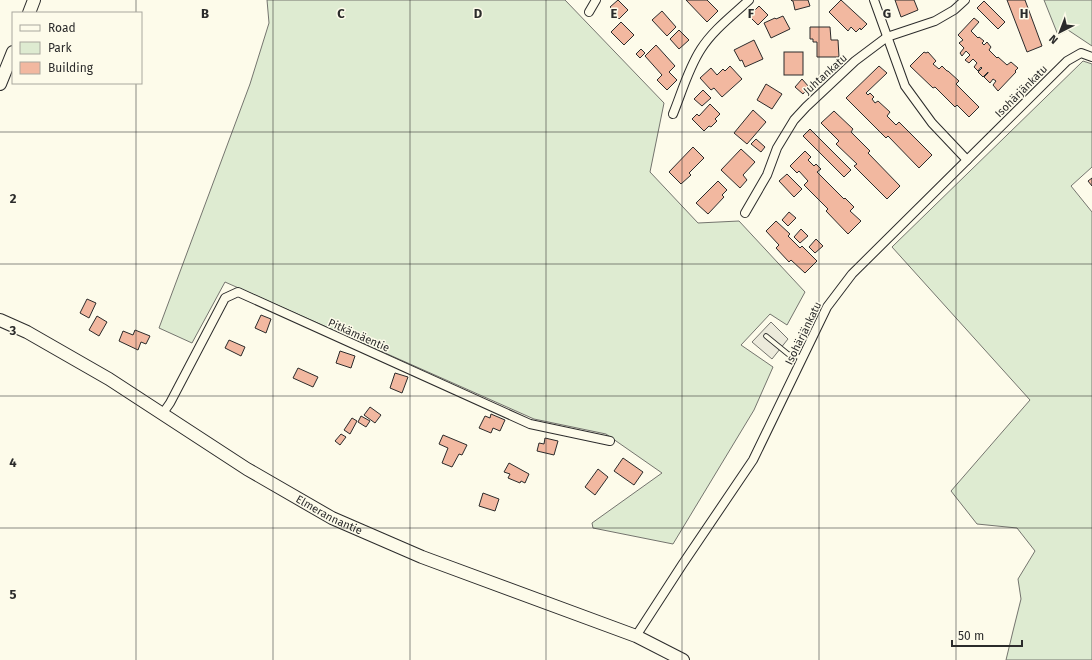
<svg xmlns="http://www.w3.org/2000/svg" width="1092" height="660" font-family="'Fira Sans',sans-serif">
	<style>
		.green { fill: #deebd1; stroke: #74746e }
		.parking { fill: #eceadb; stroke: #74746e }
		.building { fill: #f2b8a0; stroke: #2b2b2b }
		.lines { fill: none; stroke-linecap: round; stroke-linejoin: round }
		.lane-casing { stroke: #2b2b2b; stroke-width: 5.5 }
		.street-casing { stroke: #2b2b2b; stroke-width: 10 }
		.secondary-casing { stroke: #2b2b2b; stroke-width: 14 }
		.lane { stroke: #fdfbea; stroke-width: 4 }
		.street { stroke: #fdfbea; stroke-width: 8 }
		.secondary { stroke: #fdfbea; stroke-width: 12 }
		.grid { fill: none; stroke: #2b2b2b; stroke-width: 1; stroke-opacity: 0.55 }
		.labels { text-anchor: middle; stroke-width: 3; stroke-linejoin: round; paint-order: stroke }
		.street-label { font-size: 11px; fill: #2b2b2b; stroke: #fdfbea }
		.grid-label { font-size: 13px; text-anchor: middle; font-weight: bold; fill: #2b2b2b; stroke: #fdfbea; stroke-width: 3; stroke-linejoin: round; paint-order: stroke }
	</style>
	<rect width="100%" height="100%" fill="#fdfbea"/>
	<!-- green -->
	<g class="green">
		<polygon points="267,0 565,0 664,103 650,172 698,223 739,221 805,292 787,325 770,314 741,345 773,367 754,410 673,544 593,528 592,523 662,473 606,434 534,419 225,282 192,343 159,328 250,84 269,23"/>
		<polygon points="1044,0 1092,0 1092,46 1068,30 1058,35"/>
		<polygon points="1083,61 1092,64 1092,167 1071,186 1092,212 1092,660 1006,660 1013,631 1021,599 1018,579 1035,551 1017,528 977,524 951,491 1030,400 892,247"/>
	</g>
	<!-- parking -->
	<polygon class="parking" points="771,322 788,339 772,359 752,342"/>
	<!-- building -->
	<g class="building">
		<polygon points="618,0 628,10 619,19 615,15 616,13 610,7"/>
		<polygon points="686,0 707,0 718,11 707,22"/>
		<polygon points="791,0 808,0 810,6 795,10 793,1 792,1"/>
		<polygon points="841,0 867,24 861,30 860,28 856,32 851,27 848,31 829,12"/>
		<polygon points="895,0 914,0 918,10 901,17"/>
		<polygon points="1007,0 1025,0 1042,46 1027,52"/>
		<polygon points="984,1 1005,22 998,29 977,8"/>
		<polygon points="759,6 768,15 758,25 749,16"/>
		<polygon points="662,11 676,27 667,36 652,20"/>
		<polygon points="783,16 790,29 771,38 764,23 775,18 776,19"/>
		<polygon points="974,18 979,22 971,31 978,38 979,37 984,41 982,43 984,45 987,42 991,47 989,50 997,58 998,57 1007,65 1011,62 1018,68 1015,71 1016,72 998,91 993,85 996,81 993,79 990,83 984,77 988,73 988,72 983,77 978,72 982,68 981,67 978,71 974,67 977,63 973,59 969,63 965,60 970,55 966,51 962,56 960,53 964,48 959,43 963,40 958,35"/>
		<polygon points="621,22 634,35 624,45 611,32"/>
		<polygon points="810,27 830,27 831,40 838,40 839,57 817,57 817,42 813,42 813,39 810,39"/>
		<polygon points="679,30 689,40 679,49 670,39"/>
		<polygon points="754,40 763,59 745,67 742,60 740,61 734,50"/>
		<polygon points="656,45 675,66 669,72 677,80 667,90 657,80 662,75 645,56"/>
		<polygon points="641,49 645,53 640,58 636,54"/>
		<rect x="784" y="52" width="19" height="23"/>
		<polygon points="924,52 926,53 928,52 936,61 933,64 939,69 942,66 947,71 948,71 959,81 956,84 979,107 969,117 957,105 955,107 935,87 933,88 910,66"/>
		<polygon points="730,66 742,79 722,97 714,88 711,90 700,78 711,68 717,75 723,69 725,71"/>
		<polygon points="879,66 887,73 866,93 868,95 870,93 874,97 872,99 875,103 878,101 890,112 887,116 896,125 899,122 932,155 919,168 888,136 886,138 846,98"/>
		<polygon points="802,79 809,87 803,94 795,87"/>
		<polygon points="766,84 782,94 772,109 757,100"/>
		<polygon points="703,90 711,98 702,106 694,99"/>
		<polygon points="710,104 720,114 715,119 717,121 711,127 709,126 704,131 692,119 697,114 699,116"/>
		<polygon points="753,110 766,122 747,144 734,133"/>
		<polygon points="834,111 853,129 851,132 870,151 868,153 900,186 887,199 854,166 857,164 836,144 839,141 821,123"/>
		<polygon points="810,129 851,170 844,177 803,136"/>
		<polygon points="756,139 765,147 761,152 751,144"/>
		<polygon points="693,147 704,158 689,173 691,175 681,184 669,172"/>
		<polygon points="741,149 755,162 743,175 747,180 740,188 721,170"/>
		<polygon points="805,151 811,157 808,160 814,166 816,164 821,169 817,172 844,199 845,198 854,207 850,211 861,221 848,234 826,211 828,209 804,185 808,181 799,171 797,173 790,166"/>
		<polygon points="787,174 802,189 794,197 779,181"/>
		<polygon points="1092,178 1092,186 1088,181"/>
		<polygon points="718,181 727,190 722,195 724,197 708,214 696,203"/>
		<polygon points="789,212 796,218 788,226 782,220"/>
		<polygon points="776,221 790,234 788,236 800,248 802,246 817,261 805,273 791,260 789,262 776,248 779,245 766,231"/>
		<polygon points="801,229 808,236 800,243 794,237"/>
		<polygon points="816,239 823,246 815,253 809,247"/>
		<polygon points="87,299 96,303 89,318 80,313"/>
		<polygon points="261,315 271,319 266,333 255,328"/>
		<polygon points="97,316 107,322 99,336 89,330"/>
		<polygon points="135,330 150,336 146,344 141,342 138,350 119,341 123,331 133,335"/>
		<polygon points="229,340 245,347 241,356 225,348"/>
		<polygon points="340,351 355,356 351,368 336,363"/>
		<polygon points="298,368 318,377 313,387 293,378"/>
		<polygon points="395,373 408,377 402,393 390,388"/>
		<polygon points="370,407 381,415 375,423 364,415"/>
		<polygon points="491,414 505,420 500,431 493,428 491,433 479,428 485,416 490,418"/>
		<polygon points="361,416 370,421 366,427 358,422"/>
		<polygon points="352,418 357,421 350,434 344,430"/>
		<polygon points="341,434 346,437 340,445 335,441"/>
		<polygon points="443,435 467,445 462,455 459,454 452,467 442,463 448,448 439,444"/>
		<polygon points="545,438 558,441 554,455 537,451 539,443 544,444"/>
		<polygon points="623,458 643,472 634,485 614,471"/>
		<polygon points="509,463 529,474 525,483 521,481 520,483 508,478 510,474 504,472"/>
		<polygon points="598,469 608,477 595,495 585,487"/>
		<polygon points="483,493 499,499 495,511 479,506"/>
	</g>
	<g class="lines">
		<defs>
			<polyline id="lane" points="766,336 788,354 803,358"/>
			<g id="street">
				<polyline points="874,0 905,86 932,123 967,160"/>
				<polyline points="589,12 596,0"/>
				<path d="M 673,114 C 682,92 688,69 701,49 C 713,30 733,15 749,0"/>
				<polyline points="745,213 767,175 777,148 794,120 806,107 855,61 887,37 935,21 954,10 965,0"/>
				<polyline points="163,413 170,403 225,298 238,292 530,424 610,441"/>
				<polyline points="636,636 682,565 753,460 827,307 852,274 1067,61 1081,53 1092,57"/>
			</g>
			<g id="secondary">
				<polyline points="29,13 34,0"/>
				<polyline points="0,84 13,52"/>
				<path id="s1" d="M 0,320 L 27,332 L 109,379 L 247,469 L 332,518 L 422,557 L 636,636 L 683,660"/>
			</g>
		</defs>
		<!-- lane casing -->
		<use href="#lane" class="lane-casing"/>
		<!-- street casing -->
		<use href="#street" class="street-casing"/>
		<!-- secondary casing -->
		<use href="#secondary" class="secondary-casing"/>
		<!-- lane -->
		<use href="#lane" class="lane"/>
		<!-- street -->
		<use href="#street" class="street"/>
		<!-- secondary -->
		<use href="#secondary" class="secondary"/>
	</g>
	<!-- grid -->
	<path class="grid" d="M 136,0 L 136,13M 273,0 L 273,660M 410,0 L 410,660M 546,0 L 546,660M 682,0 L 682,660M 819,0 L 819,660M 956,0 L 956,660M 136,83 L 136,660M 0,132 L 1092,132M 0,264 L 1092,264M 0,396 L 1092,396M 0,528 L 1092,528"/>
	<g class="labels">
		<!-- street labels -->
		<g class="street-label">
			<text transform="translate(825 74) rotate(-42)" y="4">Juhtankatu</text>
			<text transform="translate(1021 91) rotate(-45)" y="4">Isohärjänkatu</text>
			<text transform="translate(803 333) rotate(-64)" y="4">Isohärjänkatu</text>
			<text transform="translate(359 335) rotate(24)" y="4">Pitkämäentie</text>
			<text dy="4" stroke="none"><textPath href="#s1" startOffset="383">Elmerannantie</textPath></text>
		</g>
	</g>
	<g class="grid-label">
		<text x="205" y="18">B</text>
		<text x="341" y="18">C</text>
		<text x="478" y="18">D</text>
		<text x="614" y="18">E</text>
		<text x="751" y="18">F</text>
		<text x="887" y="18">G</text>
		<text x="1024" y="18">H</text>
		<text x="13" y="203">2</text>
		<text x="13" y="335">3</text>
		<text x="13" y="467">4</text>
		<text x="13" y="599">5</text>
	</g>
	<!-- legend -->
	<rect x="12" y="12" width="130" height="72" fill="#fdfbea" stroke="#a9a89e"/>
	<rect x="20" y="25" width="20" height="6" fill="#fdfbea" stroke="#a9a89e"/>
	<text x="48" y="32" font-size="12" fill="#2b2b2b">Road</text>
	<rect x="20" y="42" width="20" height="12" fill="#deebd1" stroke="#a9a89e"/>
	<text x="48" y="52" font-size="12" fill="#2b2b2b">Park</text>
	<rect x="20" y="62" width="20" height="12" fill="#f2b8a0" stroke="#a9a89e"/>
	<text x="48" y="72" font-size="12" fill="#2b2b2b">Building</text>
	<!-- north arrow -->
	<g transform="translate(1060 32) rotate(222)" stroke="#fdfbea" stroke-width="3" paint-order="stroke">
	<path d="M0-3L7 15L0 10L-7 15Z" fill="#2b2b2b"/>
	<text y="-6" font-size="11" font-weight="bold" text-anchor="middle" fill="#2b2b2b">N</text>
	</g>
	<!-- scale -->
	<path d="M952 640v6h70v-6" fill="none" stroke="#2b2b2b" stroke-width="2"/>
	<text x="958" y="640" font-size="12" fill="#2b2b2b" stroke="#fdfbea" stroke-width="3" paint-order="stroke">50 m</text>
</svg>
